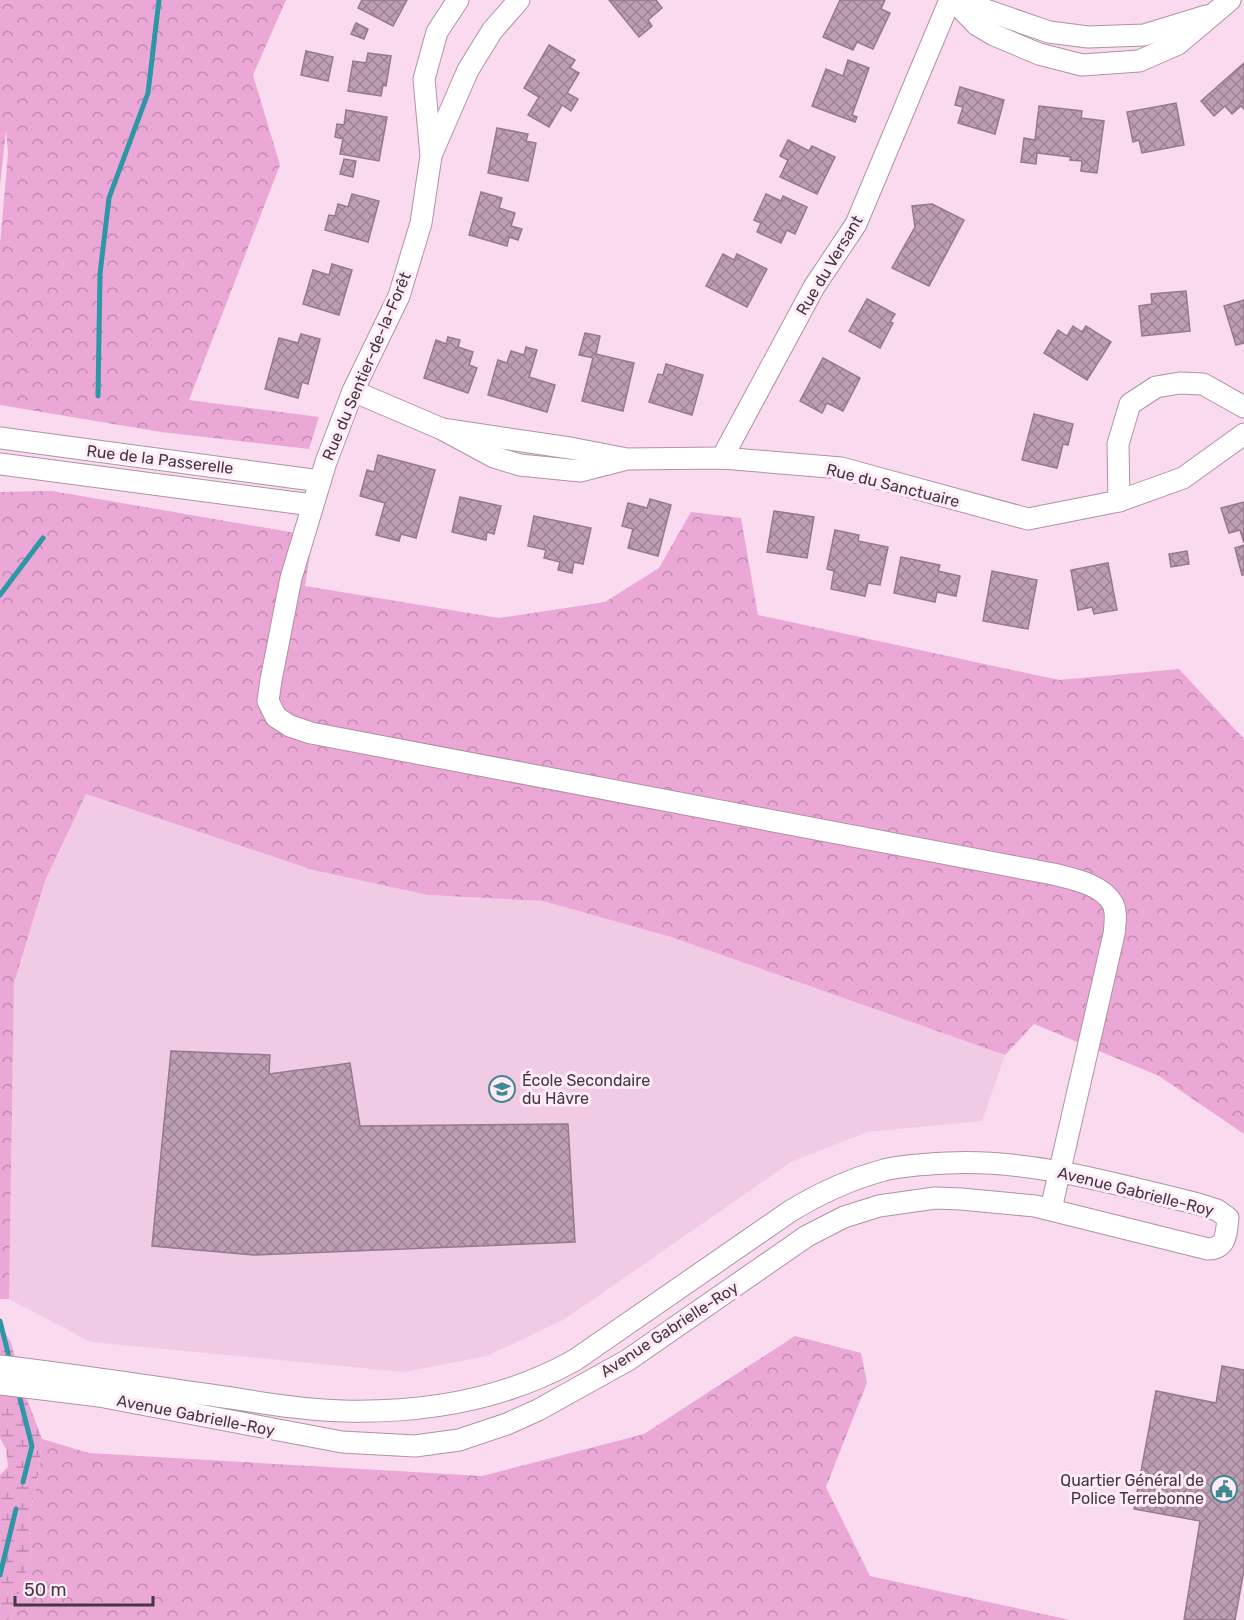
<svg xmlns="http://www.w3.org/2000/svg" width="1244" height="1620" font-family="Rubik,sans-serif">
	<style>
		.built { fill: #f1cae4 }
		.forest { fill: url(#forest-crowns) }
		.wetland { fill: url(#wetland-marsh) }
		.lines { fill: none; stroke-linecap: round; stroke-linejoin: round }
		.stream { stroke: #2d97a5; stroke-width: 5 }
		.building { fill: url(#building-cross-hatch); stroke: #96798c; stroke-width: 1.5 }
		.street-casing { stroke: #af92a5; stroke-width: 23 }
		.street { stroke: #fff; stroke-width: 21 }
		.labels { text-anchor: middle; stroke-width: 6; stroke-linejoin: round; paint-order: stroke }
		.street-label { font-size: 16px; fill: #443840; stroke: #ffebf8 }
		.poi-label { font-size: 16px; fill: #443840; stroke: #ffebf8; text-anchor: start }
	</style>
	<defs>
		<pattern id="forest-crowns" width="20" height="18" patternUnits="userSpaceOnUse" patternTransform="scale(1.5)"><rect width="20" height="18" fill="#eba8d6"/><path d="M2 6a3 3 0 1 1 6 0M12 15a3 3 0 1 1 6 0" fill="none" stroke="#c08aaf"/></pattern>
		<pattern id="wetland-marsh" width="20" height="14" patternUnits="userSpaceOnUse" patternTransform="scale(1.5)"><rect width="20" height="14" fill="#eba8d6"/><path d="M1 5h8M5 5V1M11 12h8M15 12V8" fill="none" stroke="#c08aaf"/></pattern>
		<pattern id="building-cross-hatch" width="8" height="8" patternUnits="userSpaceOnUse" patternTransform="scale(1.5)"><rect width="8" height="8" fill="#bd9fb3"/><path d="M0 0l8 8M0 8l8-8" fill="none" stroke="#9b8393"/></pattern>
	</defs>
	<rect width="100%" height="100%" fill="#fadaee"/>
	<!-- built -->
	<polygon class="built" points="85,794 313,870 428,895 543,901 671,937 1005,1055 982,1121 867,1132 791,1162 565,1319 487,1356 404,1372 91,1342 9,1299 14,983 45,881"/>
	<!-- forest -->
	<g class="forest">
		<polygon points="0,0 286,0 253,75 280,165 189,400 319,417 309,449 161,432 0,405 0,244 8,154 6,130 0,186"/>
		<polygon points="52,491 313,536 305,586 499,618 605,602 659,568 691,512 741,518 758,615 1059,680 1179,669 1244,739 1244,1134 1159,1076 1034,1024 1005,1055 671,937 543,901 428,895 313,870 86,794 45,881 14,983 9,1299 0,1299 0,492"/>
		<polygon points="795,1336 861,1353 867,1383 826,1487 870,1576 1070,1620 11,1620 32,1553 28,1519 37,1483 42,1439 89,1453 482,1476 644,1434"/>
	</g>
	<!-- wetland -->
	<polygon class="wetland" points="0,1324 11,1343 27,1399 42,1439 37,1483 28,1519 32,1553 11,1620 0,1620 0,1475 8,1467 6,1449 0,1438"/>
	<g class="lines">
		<!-- stream -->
		<g class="stream">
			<polyline points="98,396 100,274 109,198 148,93 159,0"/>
			<polyline points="0,595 43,538"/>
			<polyline points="0,1321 10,1361"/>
			<polyline points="18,1391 32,1446 23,1482"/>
			<polyline points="0,1575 16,1509"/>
		</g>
	</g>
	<!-- building -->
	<g class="building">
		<polygon points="362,0 407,0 393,26 358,8"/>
		<polygon points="609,0 656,0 662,8 648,20 652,26 639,37"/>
		<polygon points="840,0 885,0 881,9 890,13 873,49 857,42 853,50 823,37"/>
		<polygon points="356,23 368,29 364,39 351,34"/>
		<polygon points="549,45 575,60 570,68 579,73 567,93 578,99 571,111 562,105 549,127 528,115 539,97 524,88"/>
		<polygon points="306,51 333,57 328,81 301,75"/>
		<polygon points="368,53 391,56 386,86 383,85 381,96 348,91 353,61 366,63"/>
		<polygon points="848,60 869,68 852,115 857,117 855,122 812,106 826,69 843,76"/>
		<polygon points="1244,63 1244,109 1241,106 1232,114 1225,106 1214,116 1201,101"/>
		<polygon points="960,87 1004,100 995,134 958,123 963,107 955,105"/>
		<polygon points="1176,103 1184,145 1142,153 1139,140 1133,142 1127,112"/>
		<polygon points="1039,106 1082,111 1081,118 1104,121 1097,173 1081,171 1082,161 1070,160 1071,157 1037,153 1036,164 1021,162 1024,138 1035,140"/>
		<polygon points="346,110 387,117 379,161 340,154 343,139 335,137 337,124 344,125"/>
		<polygon points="497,128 528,134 526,141 536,143 528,181 488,173"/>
		<polygon points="788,140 809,151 812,146 835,157 817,194 780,177 788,160 780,156"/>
		<polygon points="344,159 356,161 353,177 340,174"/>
		<polygon points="481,192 502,198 499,208 515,213 511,226 522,229 518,240 509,237 507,246 469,235"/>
		<polygon points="352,194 379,201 368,242 325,230 329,215 335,216 338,204 348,207"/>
		<polygon points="766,194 781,201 783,196 807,207 795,234 787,230 781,243 757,232 761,223 754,220"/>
		<polygon points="932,204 964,220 929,286 892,268 915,227 912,206"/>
		<polygon points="723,254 734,260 737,254 767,269 747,307 706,286"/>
		<polygon points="332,264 352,270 339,315 303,304 313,270 329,275"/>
		<polygon points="1186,291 1190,331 1142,336 1139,306 1152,304 1151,294"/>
		<polygon points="867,299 895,314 890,322 893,323 880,348 849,331"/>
		<polygon points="1244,300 1244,343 1236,345 1224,306"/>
		<polygon points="1073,326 1082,332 1086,326 1111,342 1087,380 1044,353 1058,330 1067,336"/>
		<polygon points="585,333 600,336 596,354 634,363 623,411 582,401 593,358 579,355"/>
		<polygon points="301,334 320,339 308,384 302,382 298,398 265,389 279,338 298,343"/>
		<polygon points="448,337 460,340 458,347 473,352 469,365 477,368 468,393 424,378 436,340 446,344"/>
		<polygon points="526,347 537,350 529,377 555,385 547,412 488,395 498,360 507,363 511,351 524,355"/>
		<polygon points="823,358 860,378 843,411 827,403 822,413 800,401"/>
		<polygon points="666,364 703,375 692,415 649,402 658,374 663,375"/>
		<polygon points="1034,414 1073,424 1068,445 1063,444 1057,468 1022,460"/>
		<polygon points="378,455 435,470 416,538 401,534 399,541 376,535 385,503 360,496 367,470 374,472"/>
		<polygon points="460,497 501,506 494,534 487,532 486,540 452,532"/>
		<polygon points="650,499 671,505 658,556 628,548 633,529 622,526 628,503 647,508"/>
		<polygon points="1244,502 1244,543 1240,530 1229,533 1221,508"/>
		<polygon points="774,511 814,517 807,558 767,552"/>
		<polygon points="534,516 591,528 583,564 574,562 572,573 558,570 560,562 544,558 546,550 528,546"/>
		<polygon points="835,530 859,535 858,541 888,547 880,585 868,583 865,596 831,589 834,571 827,569"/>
		<polygon points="1244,545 1244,575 1242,575 1235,548"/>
		<polygon points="1187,551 1189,564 1171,567 1169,554"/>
		<polygon points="901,557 940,565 938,571 960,576 956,596 937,592 935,602 894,593"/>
		<polygon points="1108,563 1117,610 1094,614 1092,607 1078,610 1071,570"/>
		<polygon points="992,571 1037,580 1028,629 983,621"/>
		<polygon points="171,1051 270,1055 269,1074 350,1063 360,1126 568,1124 575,1242 254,1255 152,1246"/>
		<polygon points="1222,1366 1244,1370 1244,1570 1235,1620 1184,1620 1200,1521 1134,1509 1156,1391 1216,1403"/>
	</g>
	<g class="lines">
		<defs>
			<g id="street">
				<path d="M 458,0 L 437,32 L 424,79 L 431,156 L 421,223 L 399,296 L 353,391 L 326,462 L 291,578 L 271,680 L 268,701 L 276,717 L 290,726 L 311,733 L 1053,874 C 1073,879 1102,884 1113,904 C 1117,913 1115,925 1114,934 L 1051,1209"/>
				<polyline points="953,0 977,25 994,35 1039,54 1082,65 1139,61 1178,44 1230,0"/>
				<polyline points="957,0 1049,32 1088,37 1144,35 1206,16"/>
				<polyline points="432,153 468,70 492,31 519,0"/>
				<polyline points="353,391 442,429 494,457 520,465 580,471 623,460"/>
				<polyline points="442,429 570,448 627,459 722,458 841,468 1028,519 1119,501 1183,478 1244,434"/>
				<polyline points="0,438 320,481"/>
				<polyline points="722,458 814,287 856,224 950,0"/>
				<polyline points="0,464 312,505"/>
				<polyline points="1119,501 1118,444 1130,404 1156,387 1180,383 1203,384 1244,407"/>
				<path d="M 0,1366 C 68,1374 135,1384 203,1394 C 249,1400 296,1410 343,1411 C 423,1413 504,1400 575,1360 L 789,1212 C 818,1194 851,1179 884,1170 C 905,1165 927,1164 948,1163 C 1033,1159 1115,1184 1198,1204 L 1217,1210 L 1228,1218 C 1226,1234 1227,1248 1208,1249 L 1035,1206 L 961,1199 L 935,1198 L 879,1206 L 844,1217 L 807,1236 L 628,1360 L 538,1410 L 507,1424 L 459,1440 L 415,1446 L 342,1442 L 99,1396 L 0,1384"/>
			</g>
		</defs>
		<!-- street casing -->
		<use href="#street" class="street-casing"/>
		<!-- street -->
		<use href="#street" class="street"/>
	</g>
	<!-- icons -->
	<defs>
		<symbol id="school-ring" viewBox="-11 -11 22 22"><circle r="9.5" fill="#ffebf8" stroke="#428892" stroke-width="1.5"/><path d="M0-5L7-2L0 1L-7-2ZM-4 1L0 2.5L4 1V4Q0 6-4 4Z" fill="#428892"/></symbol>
		<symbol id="civic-ring" viewBox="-11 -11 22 22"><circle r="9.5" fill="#ffebf8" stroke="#428892" stroke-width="1.5"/><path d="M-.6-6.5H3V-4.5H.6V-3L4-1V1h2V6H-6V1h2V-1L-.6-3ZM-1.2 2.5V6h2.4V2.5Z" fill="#428892"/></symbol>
	</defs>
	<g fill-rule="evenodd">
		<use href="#school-ring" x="487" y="1074" width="30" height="30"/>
		<use href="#civic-ring" x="1209" y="1474" width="30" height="30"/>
	</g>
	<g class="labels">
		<!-- street labels -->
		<g class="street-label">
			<text transform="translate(829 265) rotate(-59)" y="6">Rue du Versant</text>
			<text transform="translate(366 366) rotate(-67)" y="6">Rue du Sentier-de-la-Forêt</text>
			<text transform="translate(160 459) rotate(7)" y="6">Rue de la Passerelle</text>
			<text transform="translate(893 485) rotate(14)" y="6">Rue du Sanctuaire</text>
			<text transform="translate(1136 1191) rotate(14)" y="6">Avenue Gabrielle-Roy</text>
			<text transform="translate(669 1329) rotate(-33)" y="6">Avenue Gabrielle-Roy</text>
			<text transform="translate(196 1415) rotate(11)" y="6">Avenue Gabrielle-Roy</text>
		</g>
		<!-- poi labels -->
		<g class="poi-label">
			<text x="522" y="1086">École Secondaire<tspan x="522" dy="18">du Hâvre</tspan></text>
			<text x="1204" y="1486" text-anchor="end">Quartier Général de<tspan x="1204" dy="18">Police Terrebonne</tspan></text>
		</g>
	</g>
	<!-- scale -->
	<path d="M15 1596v9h138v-9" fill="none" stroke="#443840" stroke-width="3"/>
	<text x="24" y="1596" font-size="18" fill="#443840" stroke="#ffebf8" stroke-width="4.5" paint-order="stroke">50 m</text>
</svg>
